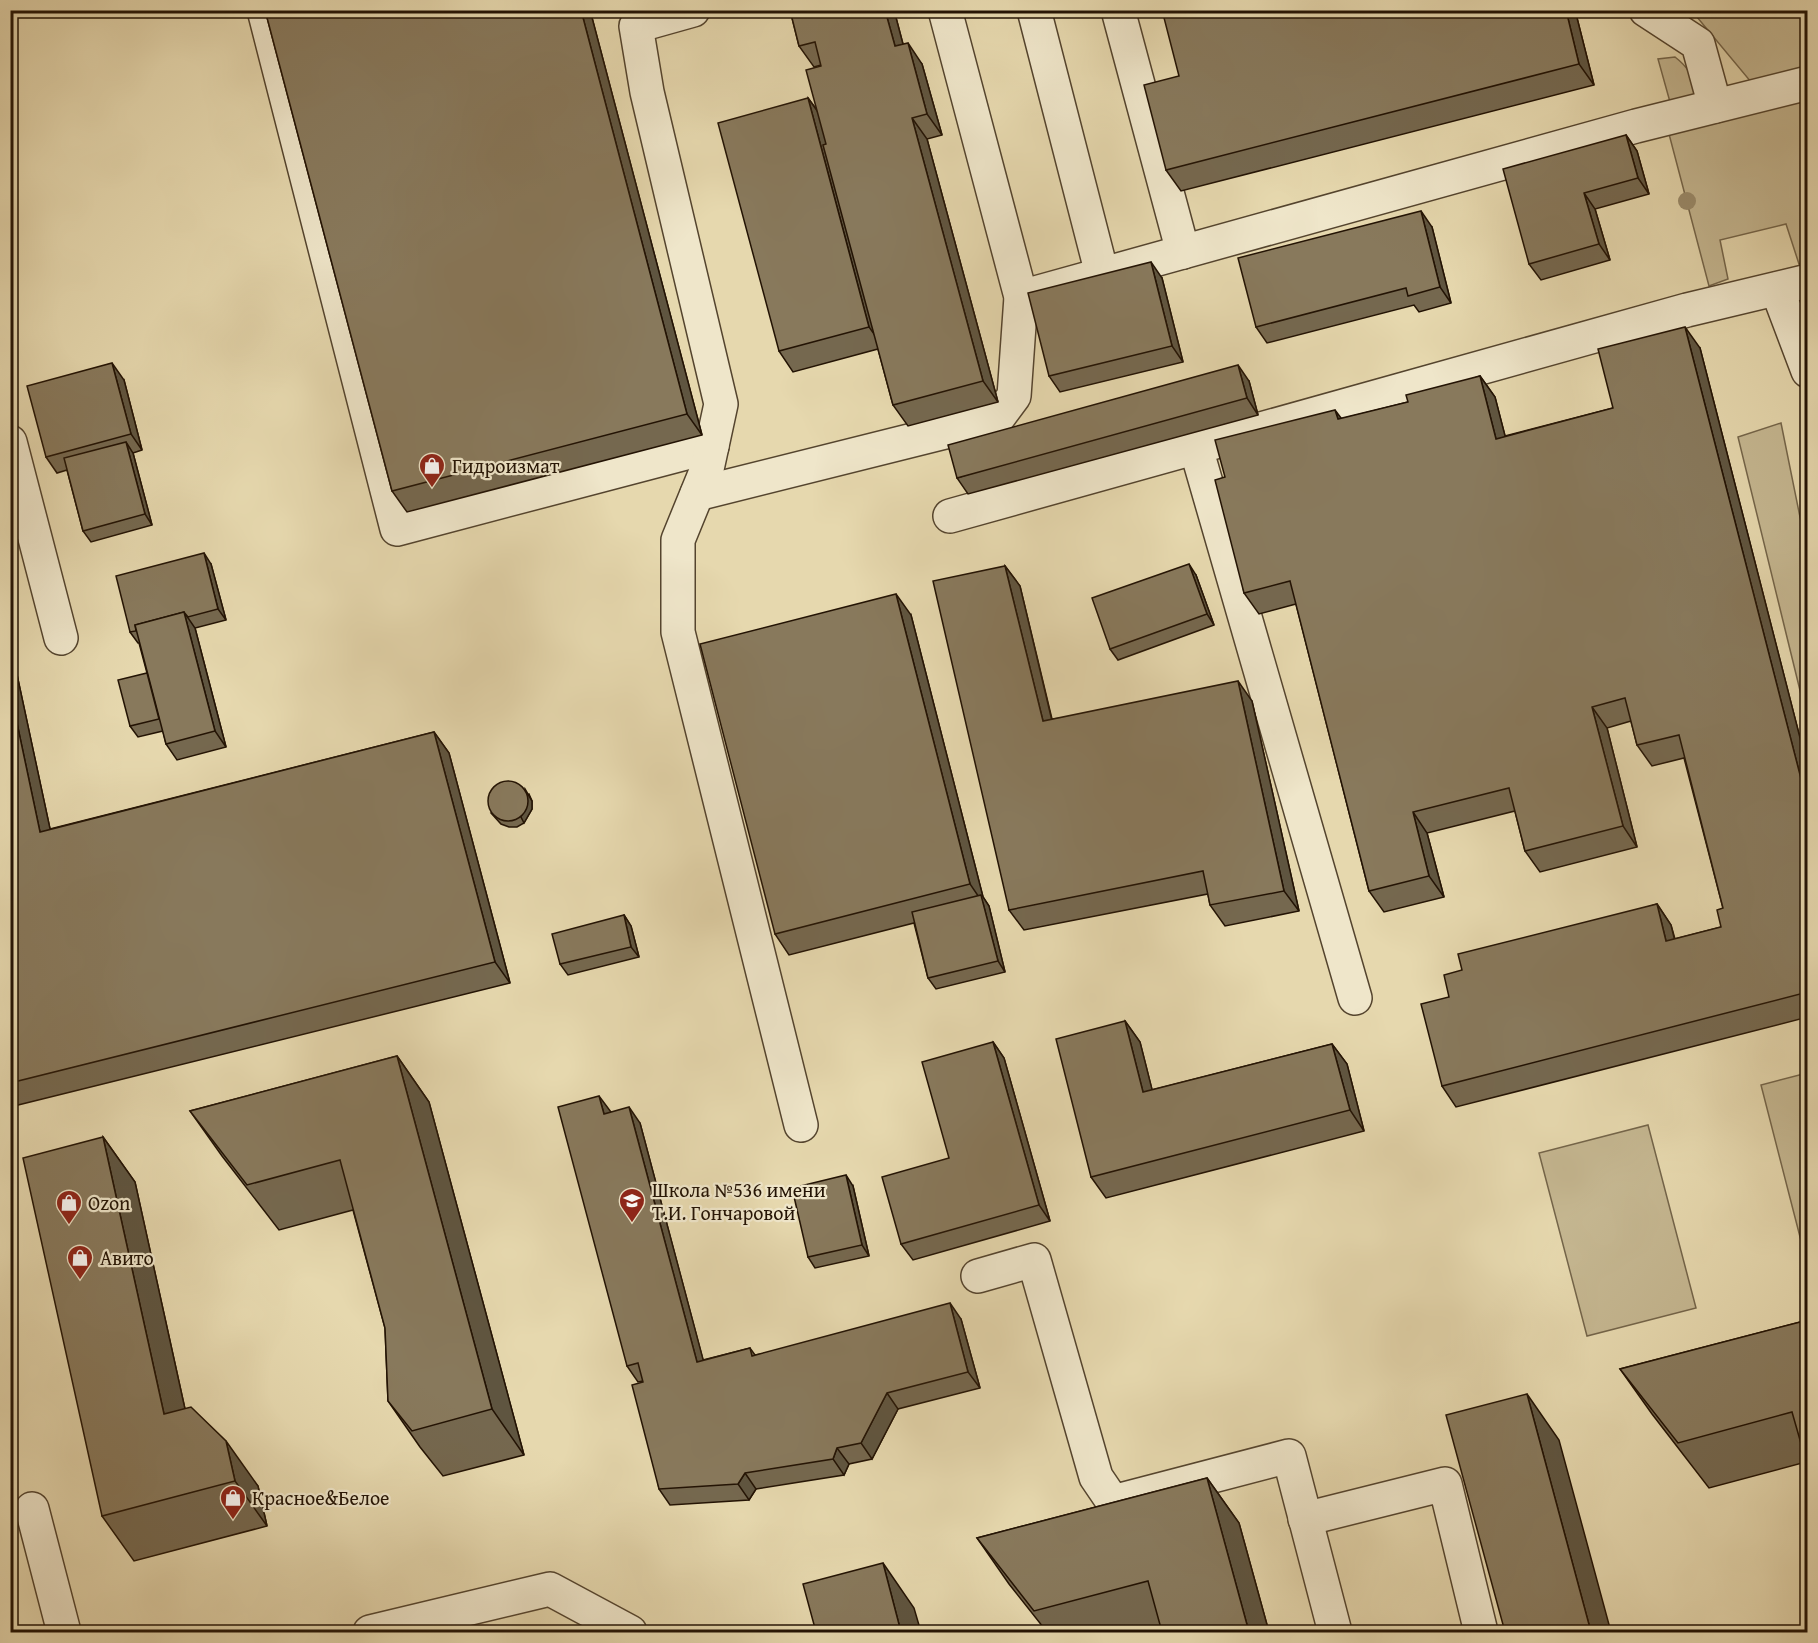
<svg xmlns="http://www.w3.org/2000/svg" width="1818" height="1643" font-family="'Gentium Book Plus',serif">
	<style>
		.green { fill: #c5b791; stroke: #74654a; stroke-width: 1.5 }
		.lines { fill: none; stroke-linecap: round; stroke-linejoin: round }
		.minor-casing { stroke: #54442e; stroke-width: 36 }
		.minor { stroke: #efe6ca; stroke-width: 33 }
		.tree { fill: #9a8b6b }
		.wall { fill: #75684f; stroke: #231304; stroke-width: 1.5 }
		.shaded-wall { fill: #5f5540; stroke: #231304; stroke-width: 1.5 }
		.building { fill: #88795c; stroke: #231304; stroke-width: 1.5 }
		.labels { text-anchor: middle; stroke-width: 4.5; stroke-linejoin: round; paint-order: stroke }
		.poi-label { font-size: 20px; fill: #231304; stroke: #efe6ca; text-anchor: start }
	</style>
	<rect width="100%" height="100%" fill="#e6d8ae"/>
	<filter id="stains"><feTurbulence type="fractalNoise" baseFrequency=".00333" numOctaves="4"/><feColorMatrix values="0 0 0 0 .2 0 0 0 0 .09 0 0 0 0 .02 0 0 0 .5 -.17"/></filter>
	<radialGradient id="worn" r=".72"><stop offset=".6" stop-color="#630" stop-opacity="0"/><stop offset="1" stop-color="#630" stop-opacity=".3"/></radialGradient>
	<!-- green -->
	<g class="green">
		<polygon points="1688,11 1807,11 1807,66 1751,82 1697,17"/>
		<path d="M 1675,57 C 1688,67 1693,76 1696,92 L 1691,101 L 1670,102 L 1658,59 Z"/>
		<polygon points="1807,95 1807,262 1799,264 1786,224 1720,240 1728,279 1709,286 1669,134"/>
		<polygon points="1781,423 1801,522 1807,522 1807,719 1738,437"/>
		<polygon points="1807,1073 1808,1073 1807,1264 1761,1085"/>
		<polygon points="1648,1125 1696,1308 1587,1336 1539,1153"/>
	</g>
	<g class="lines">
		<defs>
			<g id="minor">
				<polyline points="264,10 397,529 712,446"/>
				<polyline points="693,10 636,26 647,92 721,404 707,469 678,540 678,632 801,1125"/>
				<polyline points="1034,10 1102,274"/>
				<polyline points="1118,10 1183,252"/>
				<polyline points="1646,10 1698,44 1715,106"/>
				<polyline points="1777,289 1808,371"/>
				<polyline points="1021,297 1636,126 1808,83"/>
				<polyline points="10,442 61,638"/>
				<polyline points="1196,448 1355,998"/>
				<polyline points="697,494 997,419 1014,396 1021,297 945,10"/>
				<polyline points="950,516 1687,310 1808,281"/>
				<polyline points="978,1276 1034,1260 1096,1477 1113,1502 1289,1456 1335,1632"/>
				<polyline points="32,1509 64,1632"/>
				<polyline points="1305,1519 1445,1484 1481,1632"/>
				<polyline points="370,1632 550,1589 630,1632"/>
			</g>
		</defs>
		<!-- minor casing -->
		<use href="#minor" class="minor-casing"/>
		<!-- minor -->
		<use href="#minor" class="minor"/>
	</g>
	<!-- trees -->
	<circle class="tree" cx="1687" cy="201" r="9"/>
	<!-- wall -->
	<g class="wall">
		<polygon points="265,10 590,10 702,435 407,512 392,491"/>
		<polygon points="790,10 894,10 903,44 922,64 942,135 927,139 998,402 908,426 893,405 878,349 793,372 779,351 808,98 817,110 821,66 821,65 814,67 799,46"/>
		<polygon points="1575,10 1594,85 1181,191 1166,170"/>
		<polygon points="1626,135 1637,151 1649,194 1595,209 1610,260 1541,280 1529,264"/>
		<polygon points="1432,227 1451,303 1419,312 1414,305 1267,343 1256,327"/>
		<polygon points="1162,278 1183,362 1060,392 1049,376"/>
		<polygon points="1700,348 1808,769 1808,1017 1456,1107 1442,1086 1449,997 1462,970 1657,904 1671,925 1675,939 1721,927 1723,908 1684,758 1652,766 1637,745 1631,721 1607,728 1637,847 1540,872 1525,851 1515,811 1427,833 1444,897 1384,912 1369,891 1296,604 1259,614 1244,593 1225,477 1341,419 1408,402 1480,376 1495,397 1505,436 1613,408"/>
		<polygon points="124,380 142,450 133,453 152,525 91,542 83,531 67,470 57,473 46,457"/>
		<polygon points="1249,381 1258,415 968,494 957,478"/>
		<polygon points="211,564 226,620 195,628 226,747 177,760 166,744 163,731 138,737 130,726 147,673 139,643 138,643 130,632"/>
		<polygon points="1005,566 1020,586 1052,719 1252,701 1299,911 1225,926 1210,905 1208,894 1024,930 1009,910"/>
		<polygon points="1196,575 1214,625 1118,660 1110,649"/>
		<polygon points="911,615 983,897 989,906 1005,972 936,989 928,978 914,923 789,955 775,934"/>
		<polygon points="10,642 50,829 434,732 449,753 510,983 10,1107"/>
		<polygon points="529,794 532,801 532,809 524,823 517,827 509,827 501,824 491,813"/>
		<polygon points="624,915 631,926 639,957 568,975 560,964"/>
		<polygon points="1125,1021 1140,1042 1152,1090 1332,1044 1347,1064 1364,1131 1106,1198 1091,1177"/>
		<polygon points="993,1042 1004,1058 1050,1221 913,1260 901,1244 949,1158"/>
		<polygon points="397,1056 429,1102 524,1455 443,1476 420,1447 388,1401 385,1328 353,1210 279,1230 222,1156 190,1111"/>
		<polygon points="611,1112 640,1123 703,1360 750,1348 755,1355 961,1319 980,1388 898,1409 872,1459 849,1464 844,1475 756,1489 749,1500 670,1505 659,1489 643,1381 638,1382 627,1366"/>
		<polygon points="103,1137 135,1182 185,1409 258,1486 267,1526 134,1561 102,1516"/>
		<polygon points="853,1186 869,1256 815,1268 808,1257"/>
		<polygon points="1808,1320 1806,1462 1709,1488 1652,1414 1620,1369"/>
		<polygon points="1207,1478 1239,1523 1269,1632 1162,1632 1161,1631 1156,1632 1047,1632 1009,1584 977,1538"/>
	</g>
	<!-- shaded-wall -->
	<g class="shaded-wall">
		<polygon points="581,10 590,10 702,435 687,414"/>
		<polygon points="885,10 894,10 909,67 895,46"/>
		<polygon points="1566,10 1575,10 1594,85 1579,64"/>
		<polygon points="908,43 922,64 942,135 927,114"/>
		<polygon points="808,98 823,119 884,348 869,327"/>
		<polygon points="912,118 927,139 998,402 983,381"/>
		<polygon points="1626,135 1637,151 1649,194 1638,178"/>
		<polygon points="1584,193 1595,209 1610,260 1599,244"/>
		<polygon points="1421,211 1432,227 1451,303 1440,287"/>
		<polygon points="1151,262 1162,278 1183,362 1172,346"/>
		<polygon points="1685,327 1700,348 1808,769 1808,806"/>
		<polygon points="112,363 124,380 142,450 131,434"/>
		<polygon points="1238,365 1249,381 1258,415 1247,398"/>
		<polygon points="1480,376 1495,397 1511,459 1496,439"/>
		<polygon points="1335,410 1350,430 1338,419"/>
		<polygon points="126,442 133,453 152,525 145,514"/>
		<polygon points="204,553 211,564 226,620 218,609"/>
		<polygon points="1189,564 1196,575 1214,625 1207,614"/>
		<polygon points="1005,566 1020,586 1057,742 1043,721"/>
		<polygon points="896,594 911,615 983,897 989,906 1005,972 998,961 983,903 970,884"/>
		<polygon points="184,612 195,628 226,747 215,731"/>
		<polygon points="10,642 55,852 40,832 10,690"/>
		<polygon points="1238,681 1252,701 1299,911 1284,891"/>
		<polygon points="1592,707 1607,728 1637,847 1623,826"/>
		<polygon points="434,732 449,753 510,983 495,962"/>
		<polygon points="525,789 532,801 532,809 524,823 521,817"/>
		<polygon points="1413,812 1427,833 1444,897 1429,876"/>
		<polygon points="1657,904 1671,925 1680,962 1666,941"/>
		<polygon points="624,915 631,926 639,957 631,947"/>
		<polygon points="1125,1021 1140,1042 1158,1113 1143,1092"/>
		<polygon points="993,1042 1004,1058 1050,1221 1039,1205"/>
		<polygon points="1332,1044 1347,1064 1364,1131 1350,1110"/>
		<polygon points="397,1056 429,1102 524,1455 492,1409"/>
		<polygon points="599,1096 611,1112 615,1130 604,1114"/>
		<polygon points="629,1107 640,1123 708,1378 697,1362"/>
		<polygon points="103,1137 135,1182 196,1459 164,1414"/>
		<polygon points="846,1175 853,1186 869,1256 862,1245"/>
		<polygon points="950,1303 961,1319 980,1388 968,1372"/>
		<polygon points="887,1393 898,1409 872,1459 861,1443"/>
		<polygon points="1527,1394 1559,1440 1611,1632 1591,1632"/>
		<polygon points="226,1441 258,1486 267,1526 235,1481"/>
		<polygon points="837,1448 849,1464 844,1475 833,1459"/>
		<polygon points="745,1473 756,1489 749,1500 738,1484"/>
		<polygon points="1207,1478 1239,1523 1269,1632 1249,1632"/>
		<polygon points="883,1563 914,1608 921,1632 901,1632"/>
	</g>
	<!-- building -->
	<g class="building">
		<polygon points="265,10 581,10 687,414 392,491"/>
		<polygon points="790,10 885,10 895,46 908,43 927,114 912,118 983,381 893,405 823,145 826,144 806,70 821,66 815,42 799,46"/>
		<polygon points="1162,10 1566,10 1579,64 1166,170 1144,85 1179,76"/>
		<polygon points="808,98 869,327 779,351 718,123"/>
		<polygon points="1626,135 1638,178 1584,193 1599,244 1529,264 1503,169"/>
		<polygon points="1421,211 1440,287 1408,296 1406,288 1256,327 1238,258"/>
		<polygon points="1151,262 1172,346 1049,376 1028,293"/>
		<polygon points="1685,327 1808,806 1808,992 1442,1086 1421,1004 1449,997 1444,975 1462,970 1458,954 1657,904 1666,941 1721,927 1717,910 1723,908 1679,735 1637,745 1625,698 1592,707 1623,826 1525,851 1509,788 1413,812 1429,876 1369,891 1290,581 1244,593 1215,480 1225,477 1215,440 1335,410 1338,419 1408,402 1406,395 1480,376 1496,439 1613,408 1598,349"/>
		<polygon points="112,363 131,434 46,457 27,386"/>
		<polygon points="1238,365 1247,398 957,478 948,445"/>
		<polygon points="126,442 145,514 83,531 64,458"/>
		<polygon points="204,553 218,609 188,617 184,612 135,625 136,631 130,632 116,576"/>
		<polygon points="1189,564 1207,614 1110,649 1092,598"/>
		<polygon points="1005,566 1043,721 1238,681 1284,891 1210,905 1203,871 1009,910 933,581"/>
		<polygon points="896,594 970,884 775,934 700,644"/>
		<polygon points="184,612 215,731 166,744 135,625"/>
		<polygon points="147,673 159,719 130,726 118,680"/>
		<polygon points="10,690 40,832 434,732 495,962 10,1083"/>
		<circle cx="508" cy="801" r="20"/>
		<polygon points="981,895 998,961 928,978 912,912"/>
		<polygon points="624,915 631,947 560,964 552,934"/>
		<polygon points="1125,1021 1143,1092 1332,1044 1350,1110 1091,1177 1056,1039"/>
		<polygon points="993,1042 1039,1205 901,1244 882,1177 949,1158 922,1062"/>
		<polygon points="397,1056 492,1409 412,1431 388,1401 385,1328 340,1160 247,1185 190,1111"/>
		<polygon points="599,1096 604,1114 629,1107 697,1362 750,1348 752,1356 950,1303 968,1372 887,1393 861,1443 837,1448 833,1459 745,1473 738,1484 659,1489 632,1385 643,1382 638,1363 627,1366 558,1107"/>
		<polygon points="103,1137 164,1414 191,1407 226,1441 235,1481 102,1516 23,1158"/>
		<polygon points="846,1175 862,1245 808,1257 792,1188"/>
		<polygon points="1808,1320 1808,1468 1792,1412 1678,1443 1620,1369"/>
		<polygon points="1527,1394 1591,1632 1505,1632 1446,1415"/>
		<polygon points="1207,1478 1249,1632 1162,1632 1148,1581 1034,1611 977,1538"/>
		<polygon points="883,1563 901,1632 816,1632 803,1584"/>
	</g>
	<!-- icons -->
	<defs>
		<symbol id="shop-pin" viewBox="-11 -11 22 30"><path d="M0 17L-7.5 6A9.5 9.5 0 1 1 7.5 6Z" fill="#8f2418" stroke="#efe6ca"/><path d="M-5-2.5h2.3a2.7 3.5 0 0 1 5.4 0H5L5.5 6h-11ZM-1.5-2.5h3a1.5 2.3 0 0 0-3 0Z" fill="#fff"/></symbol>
		<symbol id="school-pin" viewBox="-11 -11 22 30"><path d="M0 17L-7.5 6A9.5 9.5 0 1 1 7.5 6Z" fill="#8f2418" stroke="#efe6ca"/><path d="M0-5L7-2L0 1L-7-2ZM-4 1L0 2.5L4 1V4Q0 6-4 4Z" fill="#fff"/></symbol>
	</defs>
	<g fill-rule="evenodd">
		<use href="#shop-pin" x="417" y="451" width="30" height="40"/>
		<use href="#school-pin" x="617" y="1186" width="30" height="40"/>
		<use href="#shop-pin" x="54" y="1188" width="30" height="40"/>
		<use href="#shop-pin" x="65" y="1243" width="30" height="40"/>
		<use href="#shop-pin" x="218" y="1483" width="30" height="40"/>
	</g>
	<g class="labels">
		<!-- poi labels -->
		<g class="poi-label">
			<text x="452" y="473">Гидроизмат</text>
			<text x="652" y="1197">Школа №536 имени<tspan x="652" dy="23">Т.И. Гончаровой</tspan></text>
			<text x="88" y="1210">Ozon</text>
			<text x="100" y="1265">Авито</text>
			<text x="252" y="1505">Красное&amp;Белое</text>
		</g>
	</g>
	<!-- margin -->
	<rect width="1818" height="1643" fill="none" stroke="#e6d8ae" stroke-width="36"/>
	<rect x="12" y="12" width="1794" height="1619" fill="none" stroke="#231304" stroke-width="3"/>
	<rect x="18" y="18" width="1782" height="1607" fill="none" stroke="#231304" stroke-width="1.5"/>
	<rect width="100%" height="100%" filter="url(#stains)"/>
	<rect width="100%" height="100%" fill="url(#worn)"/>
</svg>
